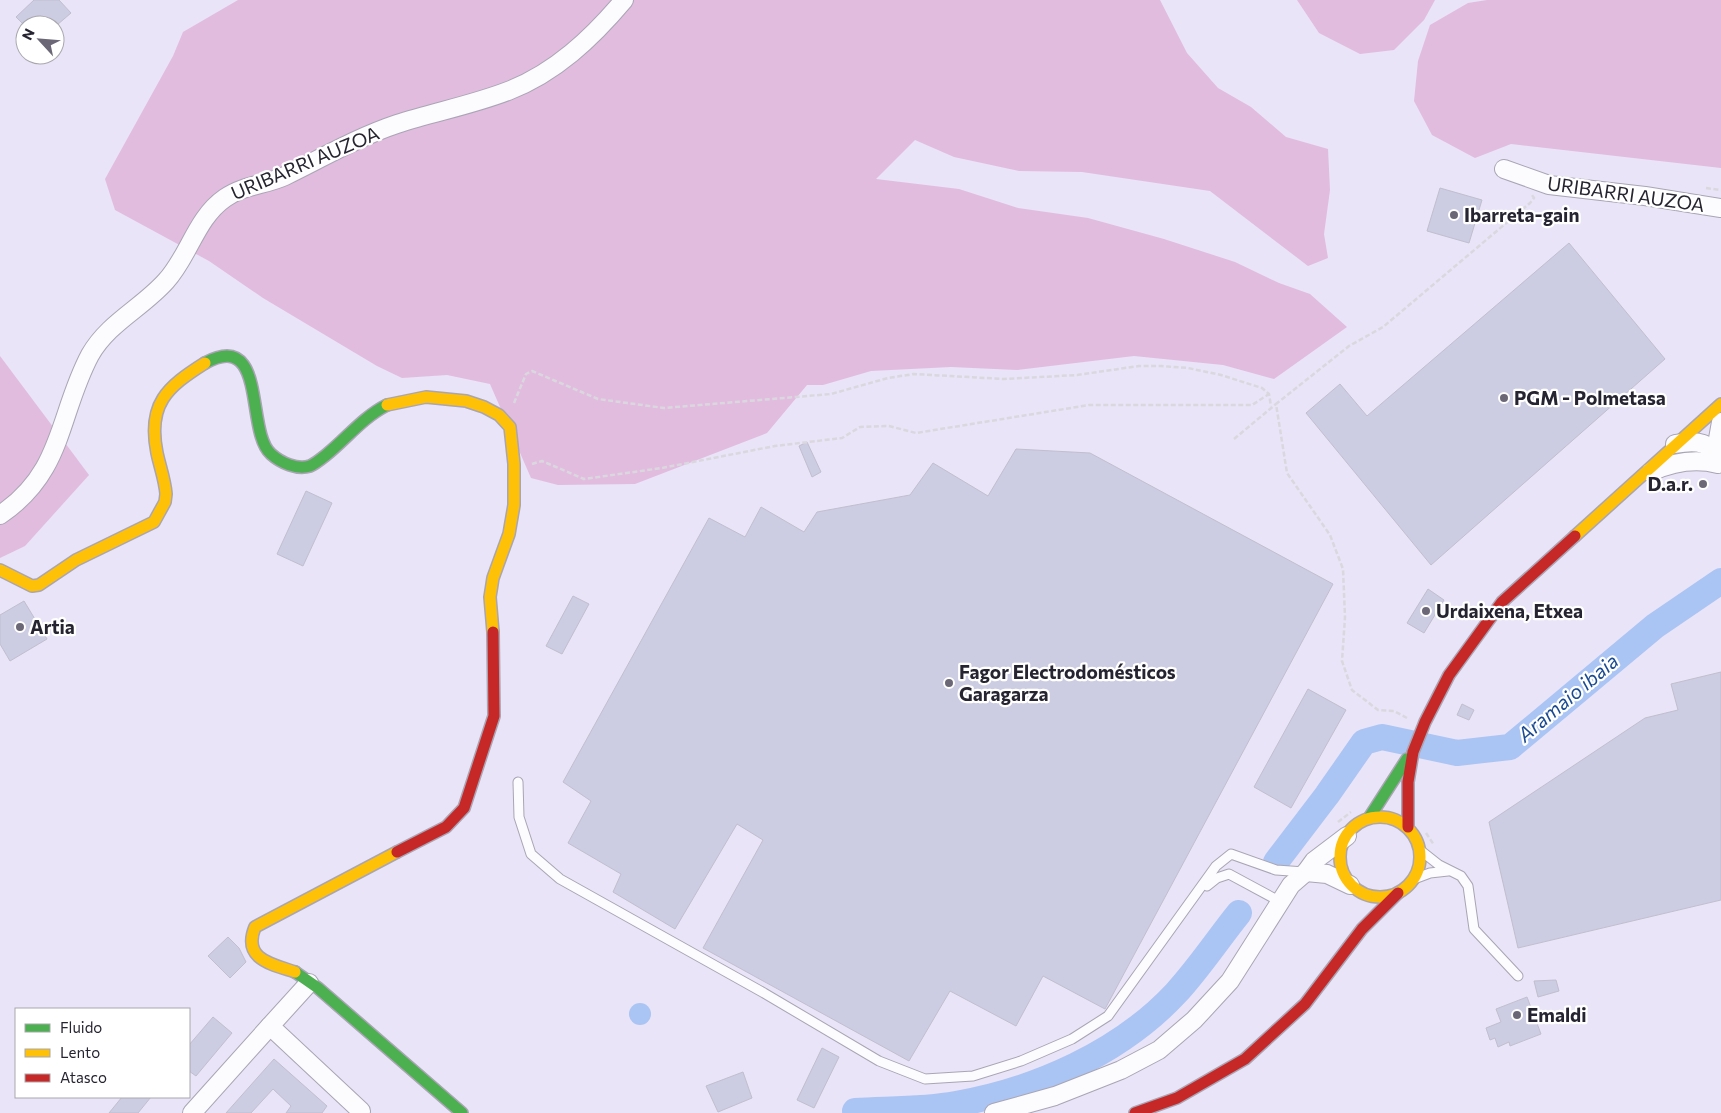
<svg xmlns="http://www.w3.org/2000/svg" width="1721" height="1113" font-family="Commissioner,sans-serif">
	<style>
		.forest { fill: #e1bcdf }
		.water { fill: #aac4f4 }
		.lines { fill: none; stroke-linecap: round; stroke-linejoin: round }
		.river { stroke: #aac4f4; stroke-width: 26 }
		.building { fill: #cccce2; stroke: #c0bfce }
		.lane-casing { stroke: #a9a5b4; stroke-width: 11 }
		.street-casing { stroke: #a9a5b4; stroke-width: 20 }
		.fast-casing { stroke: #a9a5b4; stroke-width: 14 }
		.slow-casing { stroke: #a9a5b4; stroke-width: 14 }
		.jam-casing { stroke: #a9a5b4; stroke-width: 14 }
		.path { stroke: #dad8de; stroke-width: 2.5; stroke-dasharray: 5 2.5; stroke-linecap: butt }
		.lane { stroke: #fcfbfe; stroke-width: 9 }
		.street { stroke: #fcfbfe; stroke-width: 18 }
		.fast { stroke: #4caf50; stroke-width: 11 }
		.slow { stroke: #ffc107; stroke-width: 11 }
		.jam { stroke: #c62828; stroke-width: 11 }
		.poi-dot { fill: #6b6776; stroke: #fff; stroke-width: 2 }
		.labels { text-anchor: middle; stroke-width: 4.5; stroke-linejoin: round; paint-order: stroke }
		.street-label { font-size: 19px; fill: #272431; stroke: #fff }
		.poi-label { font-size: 19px; font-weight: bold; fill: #272431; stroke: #fff; text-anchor: start }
		.water-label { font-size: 20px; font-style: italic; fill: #1a4b91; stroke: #fff }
	</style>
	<rect width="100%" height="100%" fill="#e9e4f7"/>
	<!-- forest -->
	<g class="forest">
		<polygon points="238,0 1160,0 1187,53 1218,88 1251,107 1286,137 1328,149 1330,190 1324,234 1328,258 1308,266 1210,191 1082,172 1019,171 954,157 915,140 876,179 959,189 1018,208 1088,218 1164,239 1235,262 1279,283 1310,294 1347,327 1274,379 1223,365 1134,356 1017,370 951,367 871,371 823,385 807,385 767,433 635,484 558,485 531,478 490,384 447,375 402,378 377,366 263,298 209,261 115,210 105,179 173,56 183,32"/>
		<polygon points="1297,0 1435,0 1424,20 1394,50 1360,54 1319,33"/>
		<polygon points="1487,0 1721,0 1721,168 1511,144 1475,158 1432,135 1414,101 1418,61 1430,25 1468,3"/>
		<polygon points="0,356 89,475 25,546 0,558"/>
	</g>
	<!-- water -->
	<circle class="water" cx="640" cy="1014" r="11"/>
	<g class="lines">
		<!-- river -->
		<g class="river">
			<polyline points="1276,862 1327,795 1364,742 1382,737 1457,753 1510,747 1655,626 1721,581"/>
			<path d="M 855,1111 C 888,1109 923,1110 956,1104 C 1036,1090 1120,1053 1176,993 C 1199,968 1218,939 1239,913"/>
		</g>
	</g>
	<!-- building -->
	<g class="building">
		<polygon points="34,0 59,0 71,13 57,25 24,25 16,17"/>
		<polygon points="1440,188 1482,200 1469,243 1427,231"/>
		<polygon points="1569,243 1665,359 1431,565 1306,413 1340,384 1367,416"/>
		<polygon points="807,442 821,472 812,477 799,446"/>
		<polygon points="1016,449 1090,453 1333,584 1105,1009 1043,976 1016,1026 950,991 909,1061 703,948 763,840 737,824 675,929 613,892 621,874 568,843 591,801 563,782 709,518 745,537 761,507 804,532 817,512 910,495 933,463 988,496"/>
		<polygon points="306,491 332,503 303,566 277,554"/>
		<polygon points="1428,589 1444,600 1424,633 1407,623"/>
		<polygon points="573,596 589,604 562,654 546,646"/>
		<polygon points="24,601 47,639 10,661 0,644 0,615"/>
		<polygon points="1721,672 1721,900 1518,948 1489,822 1645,718 1678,710 1671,684"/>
		<polygon points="1308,689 1346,710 1291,808 1254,787"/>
		<polygon points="1462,704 1474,710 1469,720 1457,715"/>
		<polygon points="228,937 239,948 246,962 230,978 208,956"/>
		<polygon points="1556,980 1559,991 1538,997 1534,981"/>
		<polygon points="1527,997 1541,1034 1510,1046 1509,1042 1498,1047 1495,1038 1490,1040 1486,1028 1501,1022 1496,1009"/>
		<polygon points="213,1017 232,1033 196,1076 189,1071 189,1045"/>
		<polygon points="822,1048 839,1057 814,1108 797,1100"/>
		<polygon points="274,1059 327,1106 322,1113 286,1113 291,1106 273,1089 251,1113 226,1113"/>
		<polygon points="743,1072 752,1098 718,1112 706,1086"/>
		<polygon points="122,1097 151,1097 138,1113 109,1113"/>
	</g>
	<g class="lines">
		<defs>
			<g id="lane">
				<polyline points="518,782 519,817 531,854 560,879 764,993 879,1061 925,1079 973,1076 1021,1061 1072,1039 1108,1016 1216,866 1231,854 1276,870 1305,872"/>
				<polyline points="1420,850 1439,865 1461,876 1468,886 1474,929 1518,976"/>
				<polyline points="1414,879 1430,873 1448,871"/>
				<polyline points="1207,886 1217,878 1229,874 1279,901"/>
			</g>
			<g id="street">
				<polyline points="1504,169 1549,185 1645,196 1721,208"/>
				<path d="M 1675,444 C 1691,441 1706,440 1717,454"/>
				<polyline points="1717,459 1716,450 1721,422"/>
				<path d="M 1651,472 C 1673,462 1694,458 1718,464"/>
				<path d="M 0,515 C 64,472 58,415 90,355 C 108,323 142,308 166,281 C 189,256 196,218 225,198 C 243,185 266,185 285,176 C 322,158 358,137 397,124 C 434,112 472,105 508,91 C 555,73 592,38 624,0"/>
				<polyline points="1306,872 1327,874 1350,885"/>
				<polyline points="309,983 270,1026 361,1111"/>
				<polyline points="192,1113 270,1026"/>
				<polyline points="994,1113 1055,1096 1121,1070 1159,1050 1194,1020 1230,981 1291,885 1306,872 1314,861 1347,836"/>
			</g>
			<g id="fast">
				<path d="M 205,363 C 268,329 245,431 271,454 C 281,463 297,470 310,466 C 315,464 321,459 326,455 C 346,439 363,417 387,405"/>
				<polyline points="1369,818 1407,759"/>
				<polyline points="295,972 318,988 462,1113"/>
			</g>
			<g id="slow">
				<polyline points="387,405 426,397 466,401 484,407 499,415 510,427 514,464 514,505 509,534 493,578 490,597 493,632"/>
				<polyline points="1575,536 1721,404"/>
				<path d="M 0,570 L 32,586 L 39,585 L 76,560 L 154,522 L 165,502 L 166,494 C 165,480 160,467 157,453 C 147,404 167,387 205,363"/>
				<circle cx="1380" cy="857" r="40"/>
				<path d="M 295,972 C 271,964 242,959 255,927 L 397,852"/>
			</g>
			<g id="jam">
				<polyline points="1408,827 1408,782 1413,752 1425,722 1449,675 1502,602 1575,536"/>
				<polyline points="397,852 446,827 464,808 494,716 493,632"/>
				<polyline points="1135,1113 1177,1098 1245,1059 1305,1004 1362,929 1398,893"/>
			</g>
		</defs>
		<!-- lane casing -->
		<use href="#lane" class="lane-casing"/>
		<!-- street casing -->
		<use href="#street" class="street-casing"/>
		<!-- fast casing -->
		<use href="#fast" class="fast-casing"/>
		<!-- slow casing -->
		<use href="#slow" class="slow-casing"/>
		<!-- jam casing -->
		<use href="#jam" class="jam-casing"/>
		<!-- path -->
		<g class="path">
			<polyline points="1706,188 1721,190"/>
			<polyline points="514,403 526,374 532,371 598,399 664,408 831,394 888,378 914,374 1004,379 1077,375 1139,366 1161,366 1188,368 1221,375 1262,388 1269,394 1271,406"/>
			<polyline points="1234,439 1276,404"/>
			<polyline points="532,464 542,461 584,479 662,468 775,446 842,438 860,427 889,426 916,433 1089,405 1252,405 1269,394"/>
			<polyline points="1407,718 1394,711 1378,710 1352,690 1342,661 1345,617 1343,569 1330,535 1287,473 1276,404 1349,346 1383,327 1530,203 1534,198 1532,195"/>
			<polyline points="1338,822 1351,812"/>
			<polyline points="1426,833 1434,845"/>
		</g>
		<!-- lane -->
		<use href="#lane" class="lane"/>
		<!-- street -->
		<use href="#street" class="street"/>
		<!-- fast -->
		<use href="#fast" class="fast"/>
		<!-- slow -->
		<use href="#slow" class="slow"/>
		<!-- jam -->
		<use href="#jam" class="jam"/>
	</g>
	<!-- markers -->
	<g class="poi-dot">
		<circle cx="1454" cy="215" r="5"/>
		<circle cx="1504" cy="398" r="5"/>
		<circle cx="1703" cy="484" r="5"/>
		<circle cx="1426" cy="611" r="5"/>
		<circle cx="20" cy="627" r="5"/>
		<circle cx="949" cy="683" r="5"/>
		<circle cx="1517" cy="1015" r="5"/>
	</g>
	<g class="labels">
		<!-- street labels -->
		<g class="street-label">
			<text transform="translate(305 163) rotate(-23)" y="7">URIBARRI AUZOA</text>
			<text transform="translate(1626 194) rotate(8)" y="7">URIBARRI AUZOA</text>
		</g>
		<!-- poi labels -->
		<g class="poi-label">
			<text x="1464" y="222">Ibarreta-gain</text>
			<text x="1514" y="405">PGM - Polmetasa</text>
			<text x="1693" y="491" text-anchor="end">D.a.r.</text>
			<text x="1436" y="618">Urdaixena, Etxea</text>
			<text x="30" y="634">Artia</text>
			<text x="959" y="679">Fagor Electrodomésticos<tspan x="959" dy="22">Garagarza</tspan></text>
			<text x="1527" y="1022">Emaldi</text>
		</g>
		<!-- water labels -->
		<g class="water-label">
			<text transform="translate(1568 698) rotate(-40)" y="7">Aramaio ibaia</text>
		</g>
	</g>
	<!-- legend -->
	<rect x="15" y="1008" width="175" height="90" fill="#ffffff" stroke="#a9a7ad"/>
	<rect x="25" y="1024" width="25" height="8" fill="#4caf50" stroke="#a9a7ad"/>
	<text x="60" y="1033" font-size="15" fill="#272431">Fluido</text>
	<rect x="25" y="1049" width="25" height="8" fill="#ffc107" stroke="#a9a7ad"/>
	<text x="60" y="1058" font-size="15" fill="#272431">Lento</text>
	<rect x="25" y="1074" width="25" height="8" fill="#c62828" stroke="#a9a7ad"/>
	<text x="60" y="1083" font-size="15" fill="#272431">Atasco</text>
	<!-- north arrow -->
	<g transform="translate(40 40) rotate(296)"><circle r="24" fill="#ffffff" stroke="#a9a7ad"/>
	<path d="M0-4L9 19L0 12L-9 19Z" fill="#6b6776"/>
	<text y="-8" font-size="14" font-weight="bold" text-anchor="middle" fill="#272431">N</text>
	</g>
</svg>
